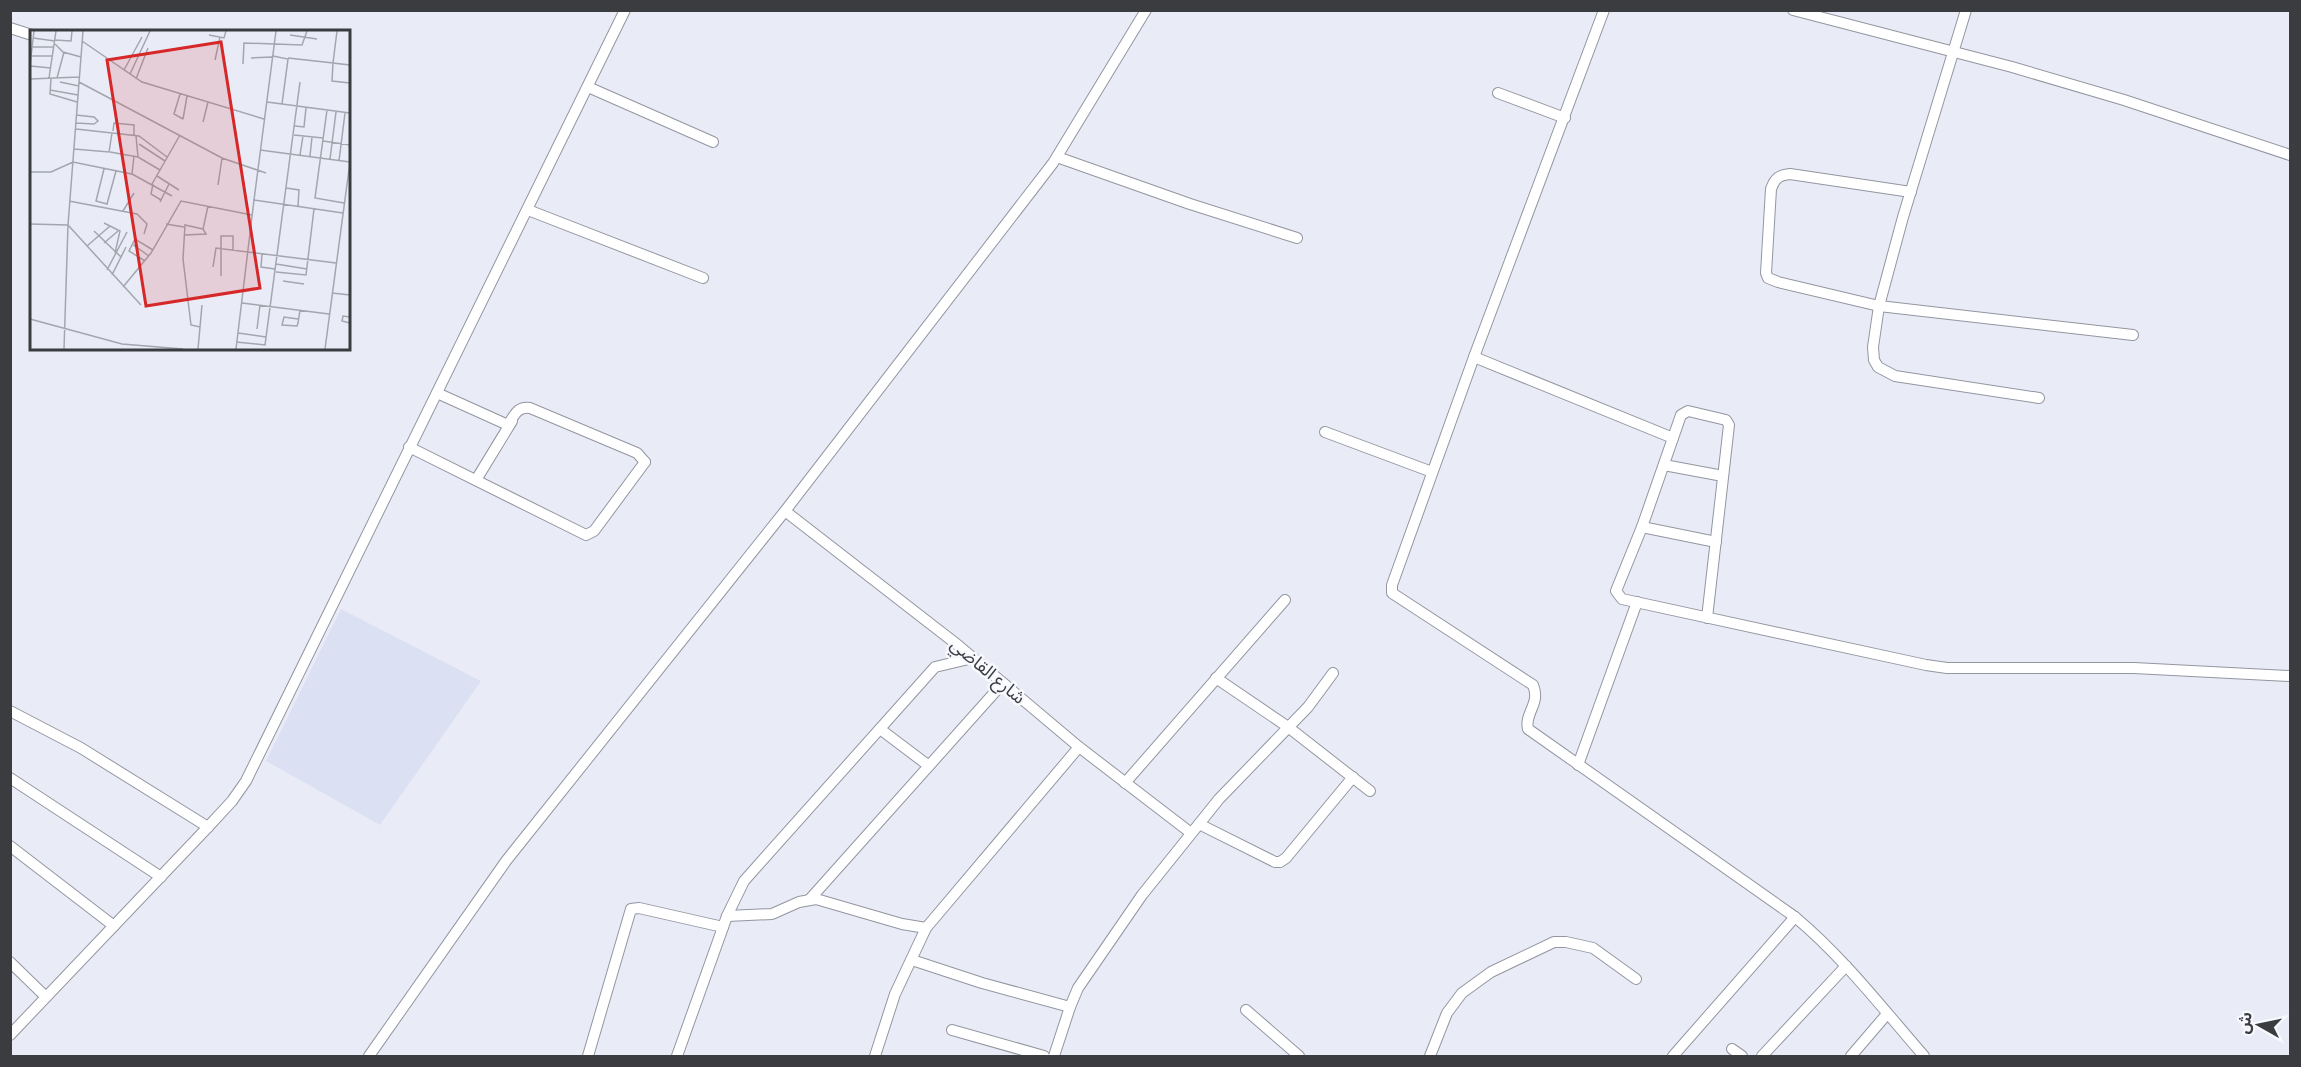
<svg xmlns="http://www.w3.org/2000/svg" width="2301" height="1067" font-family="Barlow,'Noto Sans Arabic',sans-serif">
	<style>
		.built { fill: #dce0f3 }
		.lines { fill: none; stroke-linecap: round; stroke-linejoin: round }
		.minor-casing { stroke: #9396a0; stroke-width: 12 }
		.minor { stroke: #fff; stroke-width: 10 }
		.labels { text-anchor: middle; stroke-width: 5; stroke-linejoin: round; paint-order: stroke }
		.street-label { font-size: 18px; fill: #3b3c40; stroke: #f8f9fe }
		.inset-road { fill: none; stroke: #a3a6ae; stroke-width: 1.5 }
		.view { fill: #d62828; fill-opacity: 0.15; stroke: #d62828; stroke-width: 3 }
		.inset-edge { fill: none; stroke: #3b3c40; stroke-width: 3 }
	</style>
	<rect width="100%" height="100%" fill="#e9ecf7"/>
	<!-- built -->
	<polygon class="built" points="341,609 481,681 380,825 266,761"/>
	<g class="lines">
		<defs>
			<g id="minor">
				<path d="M 1604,10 L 1474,357 L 1392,585 L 1392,593 L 1533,685 C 1541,704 1524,713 1528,729 L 1795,917 C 1844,958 1883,1009 1924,1056"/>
				<polyline points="1793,10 2012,67 2124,100 2290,155"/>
				<polyline points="1966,10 1903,217 1879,306 1873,347 1874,360 1878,367 1895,376 2039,398"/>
				<polyline points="10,28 32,35"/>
				<polyline points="588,87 713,142"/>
				<polyline points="1498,93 1565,118"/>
				<polyline points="1057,157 1190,204 1297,238"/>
				<path d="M 1911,192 L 1790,174 C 1779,175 1775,178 1771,189 L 1766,273 L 1768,278 L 1778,282 L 1879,306 L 2133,335"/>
				<polyline points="528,210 703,278"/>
				<polyline points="1474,357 1673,438"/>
				<path d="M 437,393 L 508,425 C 514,416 517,406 530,408 L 637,453 L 645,462"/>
				<polyline points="1325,432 1432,472"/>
				<polyline points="409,447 586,535 594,531 645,462"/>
				<polyline points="1664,465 1723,476"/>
				<polyline points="476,480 512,421"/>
				<polyline points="785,511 959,646 1079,747 1191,833"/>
				<polyline points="1642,527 1716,542"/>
				<polyline points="1707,618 1729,425 1726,420 1688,411 1681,415 1642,527 1616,591 1622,599 1926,665 1947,668 2134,668 2290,676"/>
				<polyline points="1216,678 1288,727 1370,791"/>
				<polyline points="10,711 81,748 208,827"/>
				<polyline points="880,729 929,766"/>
				<polyline points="1578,765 1637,602"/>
				<polyline points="10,778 161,877"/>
				<polyline points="1125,783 1285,600"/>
				<polyline points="1199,824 1275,862 1280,862 1286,858 1353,777"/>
				<polyline points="10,846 114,926"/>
				<polyline points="810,899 1003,683"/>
				<polyline points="727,916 772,914 799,902 816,899 902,924 926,928"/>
				<polyline points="912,960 982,983 1070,1007 1054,1056"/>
				<polyline points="10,962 46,997"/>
				<polyline points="1070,1007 1078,988 1142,895 1219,799 1308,707 1333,673"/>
				<polyline points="1246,1010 1299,1056"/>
				<polyline points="952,1030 1044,1056"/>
				<polyline points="10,1035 208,827 232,801 246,781 625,10"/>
				<polyline points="1732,1049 1742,1056"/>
				<polyline points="369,1056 506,861 785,511 1053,163 1146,10"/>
				<polyline points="588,1056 631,909 639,908 723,927"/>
				<polyline points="677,1056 727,916 744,881 935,667 973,658"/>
				<polyline points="875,1056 895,994 926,928 1079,747"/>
				<polyline points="1430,1056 1447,1013 1462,993 1491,972 1554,942 1566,942 1593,948 1636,979"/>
				<polyline points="1673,1056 1795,917"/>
				<polyline points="1762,1056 1846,966"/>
				<polyline points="1851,1056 1887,1014"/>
			</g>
		</defs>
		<!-- minor casing -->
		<use href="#minor" class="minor-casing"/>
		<!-- minor -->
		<use href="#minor" class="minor"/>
	</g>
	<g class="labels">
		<!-- street labels -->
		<g class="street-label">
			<text transform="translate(988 671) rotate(40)" y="6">شارع القاضي</text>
		</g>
	</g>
	<!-- overview -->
	<g transform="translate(30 30)">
		<rect width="320" height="320" fill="#e9ecf7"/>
		<path class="inset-road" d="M 307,1 L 303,33 L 320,35M 179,5 L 194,8 L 196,1M 260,5 L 287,9M 3,8 L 25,11M 25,10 L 41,11 L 42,1M 52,11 L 112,52 L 234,89M 25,14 L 33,22 L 51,27M 2,17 L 24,17M 2,26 L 22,26M 243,26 L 258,29 L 252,74M 221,28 L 242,27M 258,28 L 303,33 L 302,51 L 320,53M 185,30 L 190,7M 213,34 L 214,13 L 272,15 L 277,1M 0,35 L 4,1M 0,36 L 21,38M 94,40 L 112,7M 100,44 L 120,1M 19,48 L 26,1M 21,48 L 20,64 L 47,72M 27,48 L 34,22M 0,49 L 49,47M 106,49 L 118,18M 30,52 L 49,56M 49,52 L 192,128 L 236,143M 20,60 L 48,65M 150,64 L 144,84 L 153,89M 237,72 L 320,83M 297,80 L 285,168 L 314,173M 153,89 L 157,66M 173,92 L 178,72M 46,93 L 64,94 L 68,91 L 64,87 L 46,85M 265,96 L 274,97 L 276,78M 46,99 L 109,106 L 137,127M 83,101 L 84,93 L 104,95 L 104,105M 264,105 L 293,108M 106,106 L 108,127M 293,111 L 320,115M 109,114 L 135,131M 44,119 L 79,122 L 82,103M 230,120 L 320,132M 80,122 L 108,127 L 130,140M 270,125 L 273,106M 280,126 L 282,107M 300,129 L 306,82M 309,131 L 315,83M 74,139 L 66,171 L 77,174 L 86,141M 0,142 L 21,142 L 43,132 L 102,144 L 104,126M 102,144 L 142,166M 127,146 L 149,160M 122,154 L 150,105M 123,154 L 121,164 L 131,170M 188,155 L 192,128M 256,158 L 269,160 L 268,176M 224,170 L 246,1M 39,171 L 107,184 L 117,194 L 114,204M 130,172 L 139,154M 93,181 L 104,163M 74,193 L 90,201 L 85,223M 0,194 L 38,195 L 111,275M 136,194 L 154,197M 64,201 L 91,227M 155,205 L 176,204 L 173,199 L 178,176M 74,213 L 88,201M 102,214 L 119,226M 57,216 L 80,196M 232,224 L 231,237 L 245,239M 115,231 L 99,221 L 105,209 L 123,220M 246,234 L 277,239M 183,237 L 186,218 L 306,233M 77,240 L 97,202M 246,242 L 276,245 L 284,179M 82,245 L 96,217M 191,246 L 191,206 L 203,206 L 203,220M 253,251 L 274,254M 93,257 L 121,223 L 151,171 L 222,185M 302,263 L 320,265M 212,273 L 299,284M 320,287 L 313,286 L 312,291 L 320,293M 0,289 L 92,314 L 153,319M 268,289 L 254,287 L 252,295 L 267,296 L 268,293 L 270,280M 170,297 L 161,295 L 153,229 L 155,195 L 173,199M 227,299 L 230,275M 208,303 L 236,307M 206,312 L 235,315 L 270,52M 34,319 L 38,195 L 53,1M 168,319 L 172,275M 206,319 L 224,170 L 313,183M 295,319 L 320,132"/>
		<path class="view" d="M 191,12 L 230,258 L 116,276 L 77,30 Z"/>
		<rect width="320" height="320" class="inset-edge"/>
	</g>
	<!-- border -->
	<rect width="2301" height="1067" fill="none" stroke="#3b3c40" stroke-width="24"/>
	<!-- north arrow -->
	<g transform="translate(2259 1025) rotate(279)" stroke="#f8f9fe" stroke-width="4.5" paint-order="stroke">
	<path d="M0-4.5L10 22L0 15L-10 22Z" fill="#3b3c40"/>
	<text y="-9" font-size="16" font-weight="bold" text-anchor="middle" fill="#3b3c40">ش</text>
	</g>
</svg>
